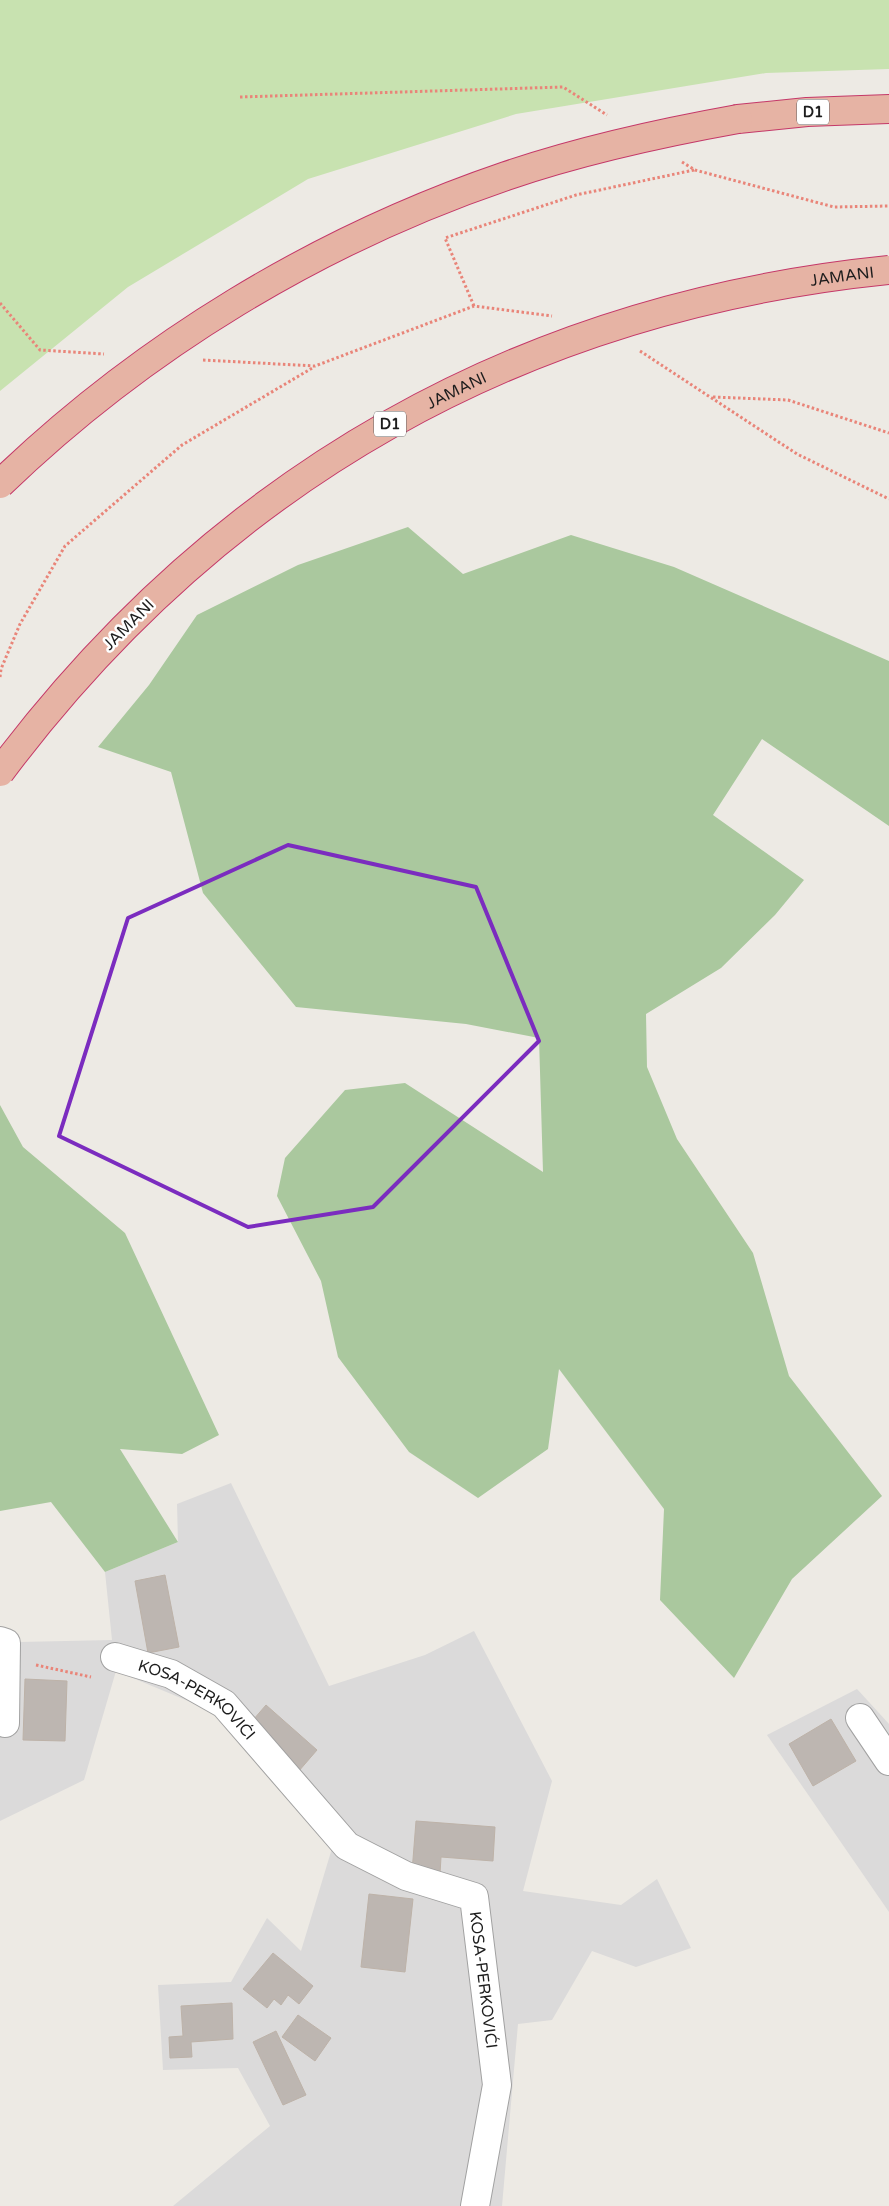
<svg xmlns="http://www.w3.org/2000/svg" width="889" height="2206" font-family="'Varela Round',sans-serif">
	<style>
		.residential { fill: #dbdada }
		.grass { fill: #c8e2b0 }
		.forest { fill: #aac89e }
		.building { fill: #bdb6b1; stroke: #bdb2a8 }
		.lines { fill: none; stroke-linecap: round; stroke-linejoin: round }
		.minor-casing { stroke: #a1a1a1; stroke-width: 30 }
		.trunk-casing { stroke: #c43868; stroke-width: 30 }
		.path { stroke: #e98579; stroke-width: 3; stroke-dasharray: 2.5 2.5; stroke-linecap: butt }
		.minor { stroke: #fff; stroke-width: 28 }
		.trunk { stroke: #e6b3a4; stroke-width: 28 }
		.trunk-bridge-casing { stroke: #c43868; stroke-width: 30; stroke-linecap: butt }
		.trunk-bridge { stroke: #e6b3a4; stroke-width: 28 }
		.marked { fill: none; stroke: #7b2cbf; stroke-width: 4; stroke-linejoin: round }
		.labels { text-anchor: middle; stroke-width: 5; stroke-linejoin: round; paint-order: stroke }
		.shield { fill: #fff; stroke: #616161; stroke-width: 1 }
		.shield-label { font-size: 15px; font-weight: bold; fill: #1d1d1d }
		.street-label { font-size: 16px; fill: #1d1d1d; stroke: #fff }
	</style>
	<rect width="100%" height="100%" fill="#edeae4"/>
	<!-- residential -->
	<g class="residential">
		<polygon points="231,1483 329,1686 425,1655 474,1631 552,1781 523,1891 621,1905 657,1879 691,1948 636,1967 592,1951 552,2020 518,2024 502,2206 173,2206 270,2126 238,2068 163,2070 158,1985 231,1982 267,1918 301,1951 333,1845 212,1711 116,1671 84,1780 0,1821 0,1635 19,1642 112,1640 105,1572 178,1542 177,1504"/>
		<polygon points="857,1689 889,1724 889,1912 767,1735"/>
	</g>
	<!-- grass -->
	<polygon class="grass" points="0,0 889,0 889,69 766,73 516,114 308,179 128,287 0,391"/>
	<!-- forest -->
	<g class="forest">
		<polygon points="408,527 463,574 571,535 674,567 889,661 889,826 762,739 713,815 804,880 775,915 721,968 646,1014 647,1067 677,1139 753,1253 789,1376 882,1496 792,1579 734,1678 660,1600 664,1509 559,1369 548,1449 478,1498 409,1452 338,1357 321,1281 277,1196 285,1158 345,1090 405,1083 543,1172 539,1038 466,1024 296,1007 203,893 171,772 98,747 149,685 197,615 298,565"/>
		<polygon points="0,1105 23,1147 125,1233 219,1435 182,1454 120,1449 178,1542 105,1572 51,1502 0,1511"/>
	</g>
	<!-- building -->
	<g class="building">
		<polygon points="165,1575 179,1647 148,1653 135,1581"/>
		<polygon points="25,1679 67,1681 65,1741 23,1740"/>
		<polygon points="266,1705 317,1750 298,1772 247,1727"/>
		<polygon points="831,1719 856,1761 813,1786 789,1744"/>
		<polygon points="416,1821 495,1827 493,1861 441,1857 440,1874 412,1872"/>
		<polygon points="369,1894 413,1899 405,1972 361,1967"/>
		<polygon points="273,1953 313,1986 299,2004 288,1995 281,2005 274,1999 267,2008 243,1989"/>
		<polygon points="232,2003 233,2039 191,2042 192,2057 170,2058 169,2037 183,2036 181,2006"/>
		<polygon points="298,2015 331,2038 315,2061 282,2037"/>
		<polygon points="276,2031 306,2095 283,2105 253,2042"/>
	</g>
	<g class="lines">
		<defs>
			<g id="minor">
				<polyline points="0,1641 6,1643 5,1723"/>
				<path id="s1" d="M 115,1657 L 171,1674 L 224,1704 L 347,1846 L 406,1876 L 474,1897 L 497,2085 L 475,2206"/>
				<polyline points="860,1718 889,1761"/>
			</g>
			<polyline id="trunk" points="738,119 807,112 889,109"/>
		</defs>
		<!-- minor casing -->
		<use href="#minor" class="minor-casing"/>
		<!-- trunk casing -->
		<use href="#trunk" class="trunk-casing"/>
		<!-- path -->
		<g class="path">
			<polyline points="240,97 563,87 607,115"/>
			<polyline points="682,162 695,170 834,207 889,206"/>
			<polyline points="0,303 40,350 104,354"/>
			<polyline points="474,306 445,238 576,195 694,170"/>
			<polyline points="640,351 797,454 889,499"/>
			<polyline points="203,360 315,366 474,306 552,316"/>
			<polyline points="713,397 788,400 889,433"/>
			<polyline points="0,677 1,669 20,624 65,546 182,445 314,367"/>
			<polyline points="36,1665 91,1677"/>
		</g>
		<!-- minor -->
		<use href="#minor" class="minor"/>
		<!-- trunk -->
		<use href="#trunk" class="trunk"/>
		<defs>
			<g id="trunk-bridge">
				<path d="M 0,484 C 143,346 318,240 506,176 C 582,150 660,133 738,119"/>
				<path id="s2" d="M 0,772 C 221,477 522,307 889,270"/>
			</g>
		</defs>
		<!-- trunk-bridge casing -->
		<use href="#trunk-bridge" class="trunk-bridge-casing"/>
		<!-- trunk-bridge -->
		<use href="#trunk-bridge" class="trunk-bridge"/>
	</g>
	<!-- marked area -->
	<path class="marked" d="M 288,845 L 476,887 L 539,1041 L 373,1207 L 248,1227 L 59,1136 L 128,918 Z"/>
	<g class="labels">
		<!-- shield labels -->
		<g class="shield">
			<rect x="797" y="99.5" width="32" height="25" rx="4"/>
			<rect x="374" y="411.5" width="32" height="25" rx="4"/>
		</g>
		<g class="shield-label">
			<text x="813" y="117">D1</text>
			<text x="390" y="429">D1</text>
		</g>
		<!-- street labels -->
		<g class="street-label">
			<text dy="6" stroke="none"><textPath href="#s2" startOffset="1005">JAMANI</textPath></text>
			<text dy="6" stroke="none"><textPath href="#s2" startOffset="601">JAMANI</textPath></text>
			<text transform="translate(128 624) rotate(-45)" y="6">JAMANI</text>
			<text dy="6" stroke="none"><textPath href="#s1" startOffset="94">KOSA-PERKOVIĆI</textPath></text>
			<text dy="6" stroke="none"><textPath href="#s1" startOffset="528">KOSA-PERKOVIĆI</textPath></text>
		</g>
	</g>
</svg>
